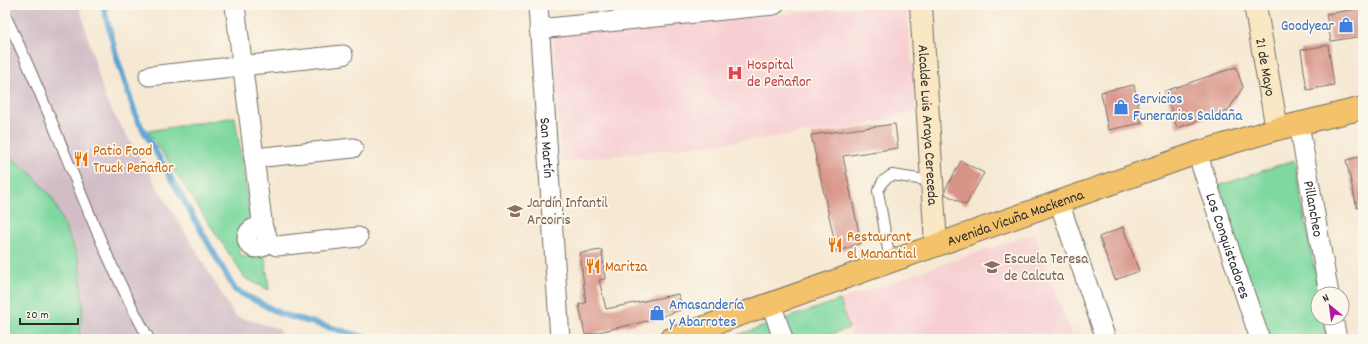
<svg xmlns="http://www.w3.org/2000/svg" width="1368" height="344" font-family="Dekko,sans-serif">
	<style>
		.built { fill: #f7cfd3 }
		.industrial { fill: #d2bdc7 }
		.green { fill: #7ed89f; stroke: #548265 }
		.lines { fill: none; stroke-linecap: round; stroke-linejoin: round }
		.stream { stroke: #5aa4d2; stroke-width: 6 }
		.building { fill: #d89387 }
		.lane-casing { stroke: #726d65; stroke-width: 12 }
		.street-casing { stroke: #726d65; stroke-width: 21 }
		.secondary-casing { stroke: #726d65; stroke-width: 24 }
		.primary-casing { stroke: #726d65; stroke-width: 24 }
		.lane { stroke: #fff; stroke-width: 10 }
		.street { stroke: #fff; stroke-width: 19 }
		.secondary { stroke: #fae7c3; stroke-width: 22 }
		.primary { stroke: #f3c26a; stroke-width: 22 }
		.labels { text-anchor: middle; stroke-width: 3.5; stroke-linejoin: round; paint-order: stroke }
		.shop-label { font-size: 15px; fill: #366cbe; stroke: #fbf7ec; text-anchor: start }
		.health-label { font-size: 15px; fill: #be3a42; stroke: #fbf7ec; text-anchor: start }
		.street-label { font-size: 15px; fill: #2b2b2b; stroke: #fbf7ec }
		.food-label { font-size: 15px; fill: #c56008; stroke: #fbf7ec; text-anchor: start }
		.education-label { font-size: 15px; fill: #785e54; stroke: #fbf7ec; text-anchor: start }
	</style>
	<rect width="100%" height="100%" fill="#fbf7ec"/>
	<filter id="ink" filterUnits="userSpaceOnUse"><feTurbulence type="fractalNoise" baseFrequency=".025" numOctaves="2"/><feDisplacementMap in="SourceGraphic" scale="8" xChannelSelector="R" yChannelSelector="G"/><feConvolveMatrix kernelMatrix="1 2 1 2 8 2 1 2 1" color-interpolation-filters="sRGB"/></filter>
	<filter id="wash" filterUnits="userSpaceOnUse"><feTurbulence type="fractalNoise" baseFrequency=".012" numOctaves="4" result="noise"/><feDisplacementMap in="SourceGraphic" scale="16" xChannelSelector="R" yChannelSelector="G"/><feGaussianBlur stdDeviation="0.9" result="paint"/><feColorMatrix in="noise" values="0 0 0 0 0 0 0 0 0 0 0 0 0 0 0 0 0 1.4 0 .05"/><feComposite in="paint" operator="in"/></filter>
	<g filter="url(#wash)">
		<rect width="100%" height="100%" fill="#f6e8d2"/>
		<!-- built -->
		<g class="built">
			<polygon points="888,5 906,5 917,111 859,127 560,162 554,34"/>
			<polygon points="1034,233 1073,339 853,339 840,300"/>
		</g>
		<!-- industrial -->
		<polygon class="industrial" points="5,5 79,5 106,101 235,316 279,329 281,339 79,339 83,307 32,174 5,153"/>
		<!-- green -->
		<g class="green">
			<path d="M 235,117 L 250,216 C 235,234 237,234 241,256 L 265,257 L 269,290 L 245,278 L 148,131 Z"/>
			<polygon points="5,153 32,174 53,199 79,261 83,307 79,339 5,339"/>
			<polygon points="1294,160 1319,294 1318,318 1323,318 1327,339 1267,339 1215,187"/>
			<polygon points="840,300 849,328 817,339 726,339"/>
		</g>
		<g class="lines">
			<!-- stream -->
			<polyline class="stream" points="103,5 116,55 137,119 235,290 281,314 372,339"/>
		</g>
		<g id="blocks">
			<!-- building -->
			<g class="building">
				<polygon points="1363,8 1363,36 1331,41 1326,14"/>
				<polygon points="1328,45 1334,85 1307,90 1301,50"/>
				<polygon points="1236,67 1243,87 1228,111 1177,128 1165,91"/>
				<polygon points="1134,85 1142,123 1108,130 1101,92"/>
				<polygon points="895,124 898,148 843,156 861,243 837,252 811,135"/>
				<polygon points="1363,156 1363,207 1357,208 1346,160"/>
				<polygon points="961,161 984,173 966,205 945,194 945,190"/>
				<polygon points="1123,227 1139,271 1115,280 1099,237"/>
				<polygon points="602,250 605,279 599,280 606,309 678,294 683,309 652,320 585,335 579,304 586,303 580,253"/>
			</g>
		</g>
	</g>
	<g filter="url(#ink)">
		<use href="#blocks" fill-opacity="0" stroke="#726d65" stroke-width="1"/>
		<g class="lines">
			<defs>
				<g id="lane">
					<path d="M 5,15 C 57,121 91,236 149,339"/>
					<polyline points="890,261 878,191 883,181 892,175 932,181"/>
				</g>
				<g id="street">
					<polyline points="235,5 263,229"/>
					<path id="s1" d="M 538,5 L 560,339"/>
					<polyline points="539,29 774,5"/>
					<polyline points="149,76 343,55"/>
					<path id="s2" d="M 1299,124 L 1329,294"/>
					<path id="s3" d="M 1197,153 L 1260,339"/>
					<polyline points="254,158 353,148"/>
					<polyline points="1059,202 1106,339"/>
					<circle cx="257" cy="238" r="10"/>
					<polyline points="267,241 277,246 358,237"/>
					<polyline points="771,303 783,339"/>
					<polyline points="1333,318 1337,339"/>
				</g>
				<g id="secondary">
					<path id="s4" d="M 921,5 L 936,245"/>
					<path id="s5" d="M 1255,5 L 1277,129"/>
				</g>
				<g id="primary">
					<path id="s6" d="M 671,339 L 1197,153 L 1277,129 L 1363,108"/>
				</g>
			</defs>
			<!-- lane casing -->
			<use href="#lane" class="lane-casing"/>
			<!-- street casing -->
			<use href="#street" class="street-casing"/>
			<!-- secondary casing -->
			<use href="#secondary" class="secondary-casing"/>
			<!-- primary casing -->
			<use href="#primary" class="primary-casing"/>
			<!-- lane -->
			<use href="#lane" class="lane"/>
			<!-- street -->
			<use href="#street" class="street"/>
			<!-- secondary -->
			<use href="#secondary" class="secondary"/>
			<!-- primary -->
			<use href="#primary" class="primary"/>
		</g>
	</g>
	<!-- icons -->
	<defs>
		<symbol id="shop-bare" viewBox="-9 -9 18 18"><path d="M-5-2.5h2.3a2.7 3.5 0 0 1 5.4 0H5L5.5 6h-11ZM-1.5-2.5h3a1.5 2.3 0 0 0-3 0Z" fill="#3f7fe0" stroke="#fbf7ec" stroke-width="2.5" paint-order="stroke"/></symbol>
		<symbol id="hospital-bare" viewBox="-9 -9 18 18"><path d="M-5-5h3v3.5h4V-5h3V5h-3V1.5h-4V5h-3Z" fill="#e0444e" stroke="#fbf7ec" stroke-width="2.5" paint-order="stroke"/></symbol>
		<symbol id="restaurant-bare" viewBox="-9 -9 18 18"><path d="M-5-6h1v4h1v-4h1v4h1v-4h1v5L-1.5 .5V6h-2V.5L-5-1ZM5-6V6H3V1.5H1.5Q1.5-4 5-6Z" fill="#e8710a" stroke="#fbf7ec" stroke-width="2.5" paint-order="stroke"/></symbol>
		<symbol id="school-bare" viewBox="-9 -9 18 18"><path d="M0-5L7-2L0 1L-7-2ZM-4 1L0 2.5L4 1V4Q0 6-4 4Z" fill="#8d6e63" stroke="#fbf7ec" stroke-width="2.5" paint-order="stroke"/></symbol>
	</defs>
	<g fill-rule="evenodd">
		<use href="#shop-bare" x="1335" y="14" width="22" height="22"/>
		<use href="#hospital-bare" x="724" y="62" width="22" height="22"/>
		<use href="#shop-bare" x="1110" y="96" width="22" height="22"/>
		<use href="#restaurant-bare" x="70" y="148" width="22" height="22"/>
		<use href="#school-bare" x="504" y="200" width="22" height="22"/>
		<use href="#restaurant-bare" x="824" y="234" width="22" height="22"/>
		<use href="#restaurant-bare" x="582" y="255" width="22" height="22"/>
		<use href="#school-bare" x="981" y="256" width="22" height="22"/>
		<use href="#shop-bare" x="646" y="302" width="22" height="22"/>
	</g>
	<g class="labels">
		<!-- shop labels -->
		<g class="shop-label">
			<text x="1334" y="30" text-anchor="end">Goodyear</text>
			<text x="1133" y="103">Servicios<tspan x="1133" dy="17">Funerarios Saldaña</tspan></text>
			<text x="669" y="309">Amasandería<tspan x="669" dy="17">y Abarrotes</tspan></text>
		</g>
		<!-- health labels -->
		<g class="health-label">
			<text x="747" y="69">Hospital<tspan x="747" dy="17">de Peñaflor</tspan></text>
		</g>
		<!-- street labels -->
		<g class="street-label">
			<text dy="5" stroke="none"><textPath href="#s5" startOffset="63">21 de Mayo</textPath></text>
			<text dy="5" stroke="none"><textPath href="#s4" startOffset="120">Alcalde Luis Araya Cereceda</textPath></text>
			<text dy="5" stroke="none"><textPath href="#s1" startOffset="143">San Martín</textPath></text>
			<text dy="5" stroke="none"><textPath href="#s2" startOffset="86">Pillancheo</textPath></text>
			<text dy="5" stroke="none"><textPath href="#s6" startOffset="365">Avenida Vicuña Mackenna</textPath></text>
			<text dy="5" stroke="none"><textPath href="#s3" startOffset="98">Los Conquistadores</textPath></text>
		</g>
		<!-- food labels -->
		<g class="food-label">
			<text x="93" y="155">Patio Food<tspan x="93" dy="17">Truck Peñaflor</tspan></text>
			<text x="847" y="241">Restaurant<tspan x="847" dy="17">el Manantial</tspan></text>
			<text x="605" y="271">Maritza</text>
		</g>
		<!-- education labels -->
		<g class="education-label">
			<text x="527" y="207">Jardín Infantil<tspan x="527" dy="17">Arcoiris</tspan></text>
			<text x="1004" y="263">Escuela Teresa<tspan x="1004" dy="17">de Calcuta</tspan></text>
		</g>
	</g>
	<!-- margin -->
	<rect width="1368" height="344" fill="none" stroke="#fbf7ec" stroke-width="20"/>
	<!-- north arrow -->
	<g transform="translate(1330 306) rotate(331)"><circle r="19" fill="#fbf7ec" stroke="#a8a59f"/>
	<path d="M0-3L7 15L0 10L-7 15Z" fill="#b5179e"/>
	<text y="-6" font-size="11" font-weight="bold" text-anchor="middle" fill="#2b2b2b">N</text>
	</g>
	<!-- scale -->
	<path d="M20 318v6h58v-6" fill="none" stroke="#2b2b2b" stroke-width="2"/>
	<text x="26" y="318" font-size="12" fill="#2b2b2b" stroke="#fbf7ec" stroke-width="3" paint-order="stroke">20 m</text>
</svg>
